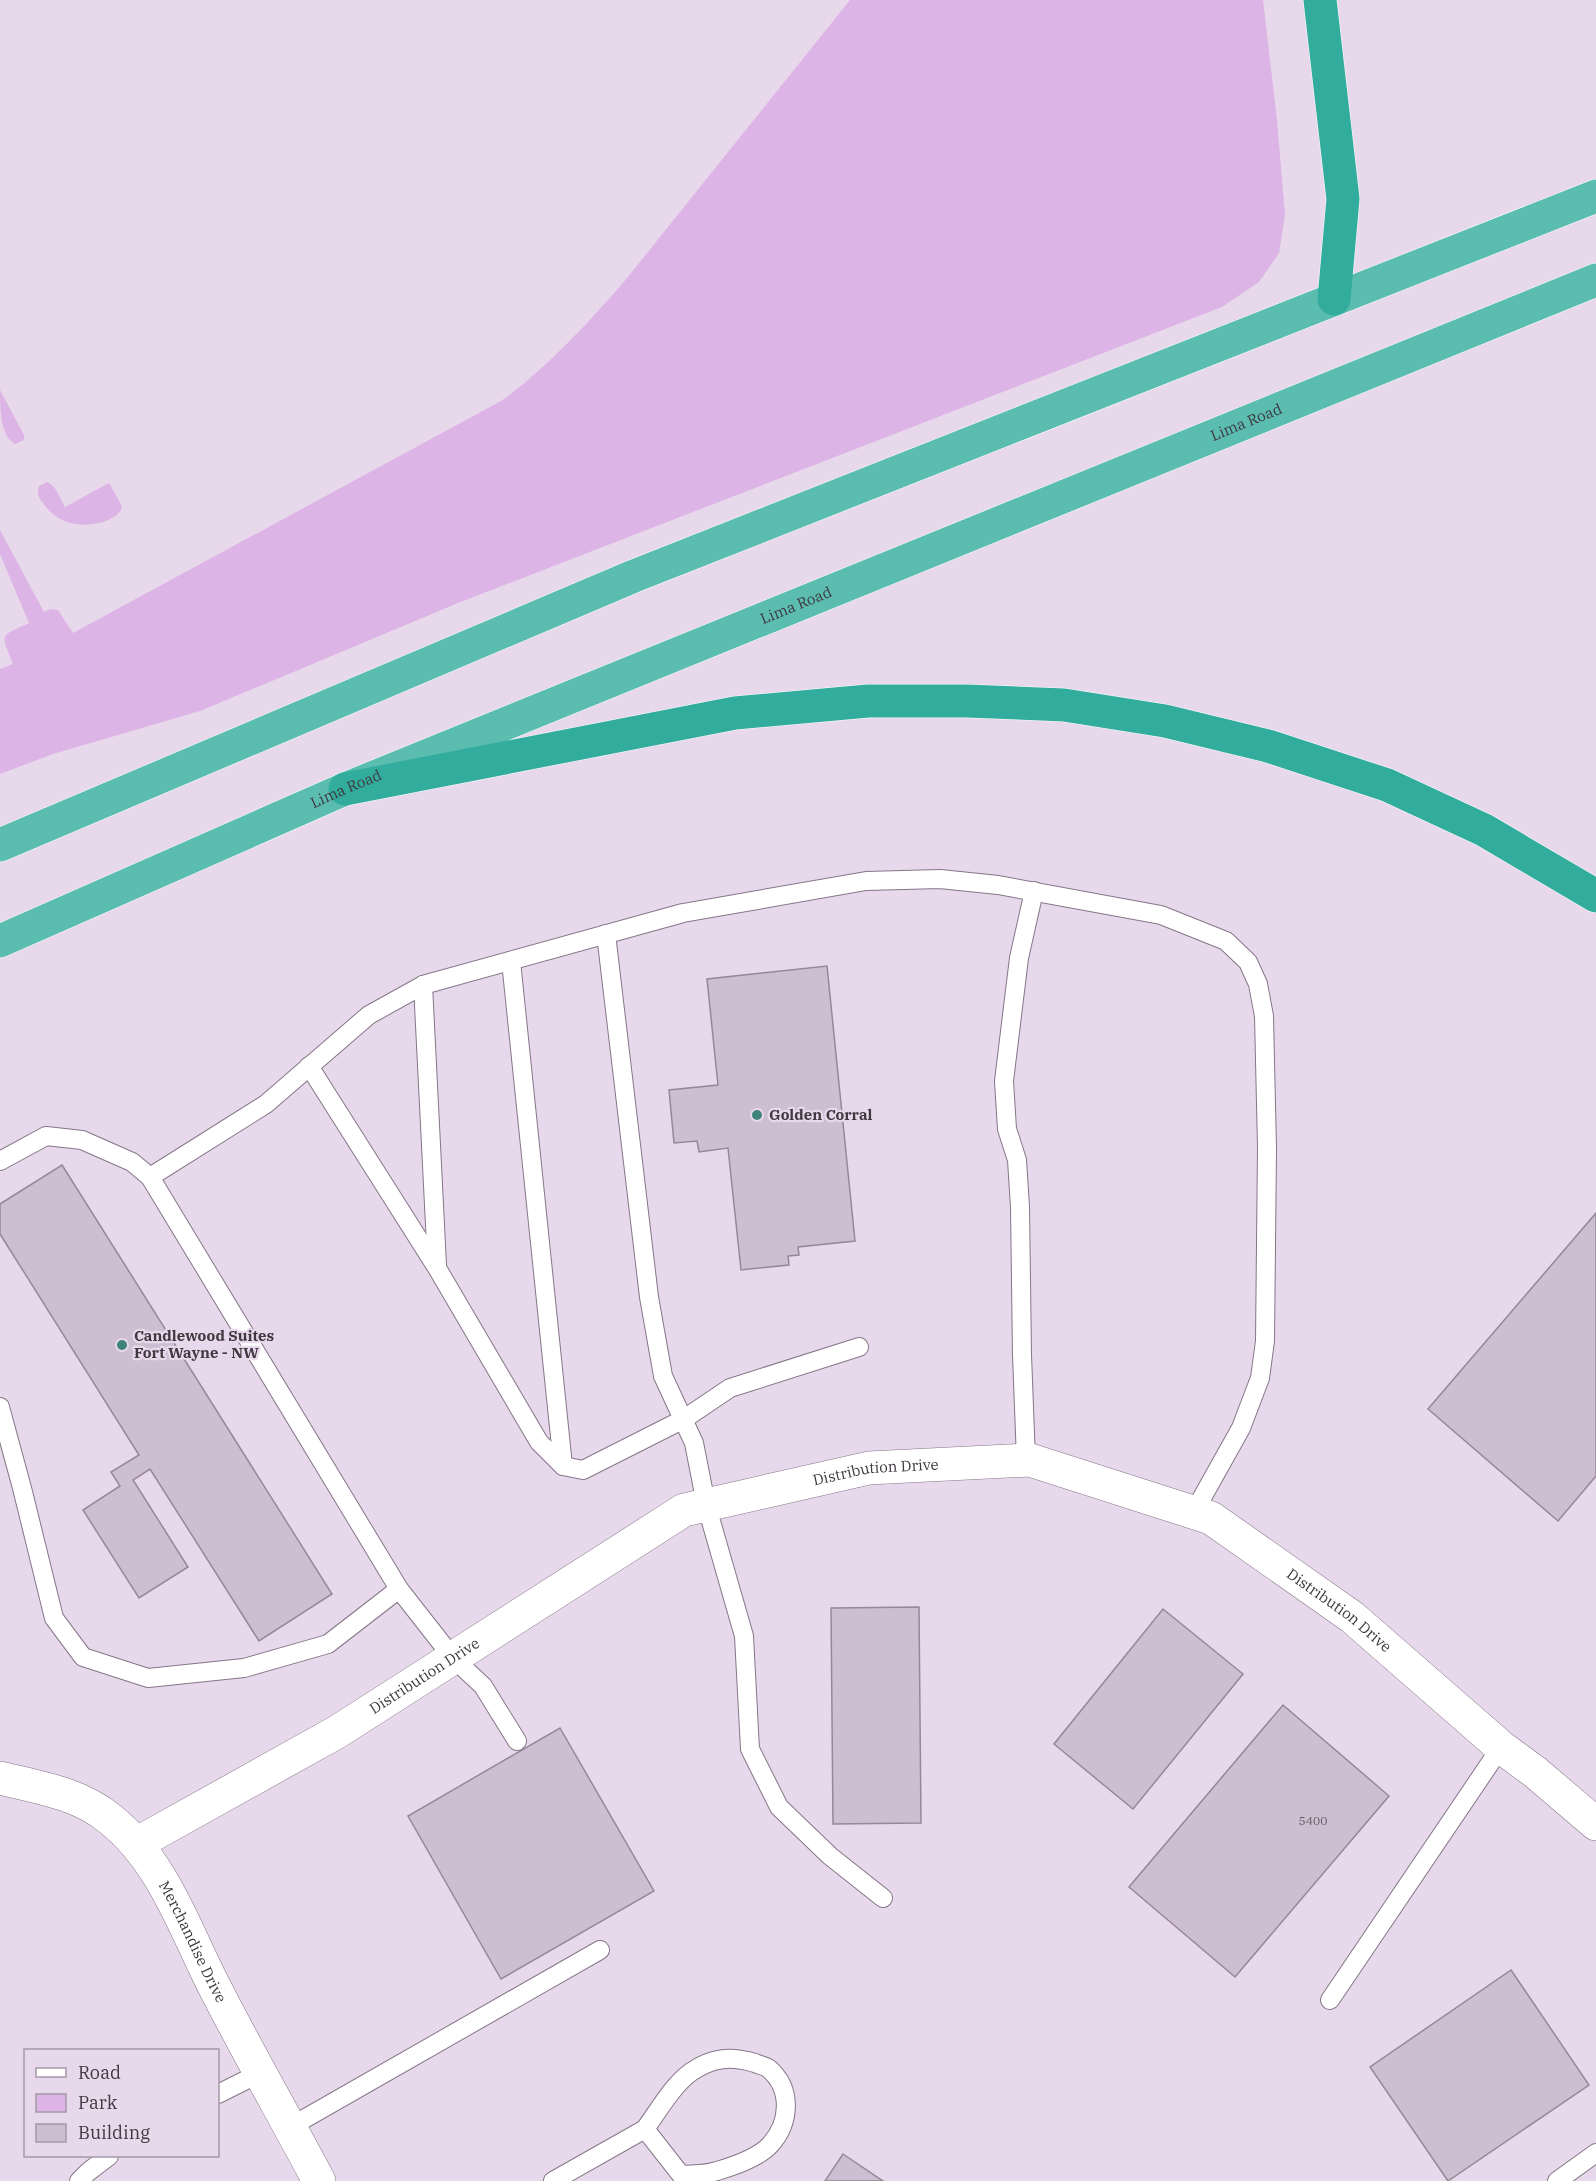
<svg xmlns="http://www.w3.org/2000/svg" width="1596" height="2181" font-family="'IBM Plex Serif',serif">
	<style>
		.green { fill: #dcb4e5 }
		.building { fill: #cebed1; stroke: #968799; stroke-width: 1.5 }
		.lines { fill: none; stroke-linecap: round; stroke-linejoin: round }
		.service-casing { stroke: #857688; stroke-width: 20 }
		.minor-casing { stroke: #857688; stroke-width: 34 }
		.trunk-casing { stroke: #fff; stroke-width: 34 }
		.motorway-casing { stroke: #fff; stroke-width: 34 }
		.service { stroke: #fff; stroke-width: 18 }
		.minor { stroke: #fff; stroke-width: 33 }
		.trunk { stroke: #5bbcb0; stroke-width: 33 }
		.motorway { stroke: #32ac9c; stroke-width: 33 }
		.poi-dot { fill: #408479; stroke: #e8d8eb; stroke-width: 2 }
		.labels { text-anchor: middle; stroke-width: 4.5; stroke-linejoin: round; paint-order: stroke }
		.number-label { font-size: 12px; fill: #635a64 }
		.street-label { font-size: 15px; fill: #3f3940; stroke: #e8d8eb }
		.poi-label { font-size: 15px; font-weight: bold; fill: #3f3940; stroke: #e8d8eb; text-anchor: start }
	</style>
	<rect width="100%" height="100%" fill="#e8d8eb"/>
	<!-- green -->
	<g class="green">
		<path d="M 850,0 L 1263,0 L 1277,120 L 1285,215 L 1279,253 L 1259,282 L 1222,307 L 458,603 L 200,711 L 53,754 L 0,774 L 0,669 L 13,664 C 0,632 0,637 29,623 L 0,554 L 0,530 L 44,612 L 50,609 L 58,610 L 73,633 L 501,401 C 546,369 586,325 623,283 Z"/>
		<path d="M 0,390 L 24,435 L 24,440 L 15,444 C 0,436 0,408 0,390 Z"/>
		<path d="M 47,482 C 56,485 60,499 65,507 L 109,483 L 122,506 L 121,510 C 117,516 112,518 106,521 C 82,529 58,525 43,503 C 39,498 36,493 39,486 Z"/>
	</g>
	<!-- building -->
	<g class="building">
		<polygon points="827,966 855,1241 798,1247 799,1255 788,1256 789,1265 741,1270 728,1148 699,1152 697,1141 674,1143 669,1090 718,1085 707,979"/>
		<polygon points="62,1165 332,1594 259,1641 150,1469 133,1480 188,1567 139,1598 83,1510 120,1486 111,1472 139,1455 0,1234 0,1204"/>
		<polygon points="1596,1213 1596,1476 1558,1521 1428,1409"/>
		<polygon points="919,1607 921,1823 833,1824 831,1608"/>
		<polygon points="1163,1609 1243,1674 1133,1809 1054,1744"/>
		<polygon points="1283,1705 1389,1796 1235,1977 1129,1887"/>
		<polygon points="560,1728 654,1891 501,1979 408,1816"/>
		<polygon points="1511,1970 1589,2085 1448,2181 1370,2067"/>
		<polygon points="843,2154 883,2181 825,2181"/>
	</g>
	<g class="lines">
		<defs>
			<g id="service">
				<polyline points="606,934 649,1297 663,1376 694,1443 706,1504 744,1636 750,1749 779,1807 830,1856 883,1898"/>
				<polyline points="511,961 563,1466"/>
				<polyline points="423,985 437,1265"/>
				<polyline points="309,1066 437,1268 539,1442 563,1466 583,1470 684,1419 730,1388 859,1347"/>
				<polyline points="0,1161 46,1136 82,1140 132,1162 150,1177"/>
				<polyline points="0,1407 22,1488 54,1618 83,1657 148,1678 244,1668 328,1644 399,1589"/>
				<polyline points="1026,1460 1022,1355 1020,1207 1017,1160 1007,1129 1004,1081 1019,958 1034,891"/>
				<polyline points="517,1741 483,1686 453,1658 399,1589 150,1177 266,1104 369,1015 423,985 683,913 866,881 940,879 998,885 1161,915 1226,941 1248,962 1258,984 1264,1016 1267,1148 1265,1341 1260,1378 1241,1428 1194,1512"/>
				<polyline points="1330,2000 1501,1747"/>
				<polyline points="218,2094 260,2073"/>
				<polyline points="290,2127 600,1950"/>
				<polyline points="79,2181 88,2172 109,2156"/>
				<path d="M 553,2181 L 645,2129 L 681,2175 C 693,2174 706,2175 717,2171 C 734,2166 759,2157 770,2145 C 790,2123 793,2089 768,2068 C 765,2066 759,2065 755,2063 C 731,2056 713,2057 691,2072 C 672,2086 659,2110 645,2129"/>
				<polyline points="1557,2181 1596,2153"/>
			</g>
			<g id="minor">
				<path id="s1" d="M 0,1778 C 37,1787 79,1793 110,1819 C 162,1860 184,1927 213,1984 C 247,2051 284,2115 319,2181"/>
				<path id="s2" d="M 136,1844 L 337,1732 L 684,1510 L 869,1468 L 1030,1460 L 1211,1518 L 1352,1617 L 1501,1747 L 1535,1772 L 1596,1824"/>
			</g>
			<g id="trunk">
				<polyline points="0,845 634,576 1596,196"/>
				<path id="s3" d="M 0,941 L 345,789 L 1596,280"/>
			</g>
			<g id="motorway">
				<polyline points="1320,0 1343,199 1334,299"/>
				<polyline points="345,789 735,713 868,701 967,701 1064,705 1165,721 1268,746 1387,785 1484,830 1596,896"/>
			</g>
		</defs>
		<!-- service casing -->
		<use href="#service" class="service-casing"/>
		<!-- minor casing -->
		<use href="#minor" class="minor-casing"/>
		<!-- trunk casing -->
		<use href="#trunk" class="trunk-casing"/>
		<!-- motorway casing -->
		<use href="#motorway" class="motorway-casing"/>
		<!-- service -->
		<use href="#service" class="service"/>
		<!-- minor -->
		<use href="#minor" class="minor"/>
		<!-- trunk -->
		<use href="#trunk" class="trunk"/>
		<!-- motorway -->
		<use href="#motorway" class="motorway"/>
	</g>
	<!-- markers -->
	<g class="poi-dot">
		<circle cx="757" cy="1115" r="6"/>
		<circle cx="122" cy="1345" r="6"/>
	</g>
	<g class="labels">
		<!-- number labels -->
		<g class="number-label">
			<text x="1313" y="1825">5400</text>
		</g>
		<!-- street labels -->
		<g class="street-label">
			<text dy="5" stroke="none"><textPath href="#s3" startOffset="1350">Lima Road</textPath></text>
			<text dy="5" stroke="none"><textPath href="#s3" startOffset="864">Lima Road</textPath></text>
			<text dy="5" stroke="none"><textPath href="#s3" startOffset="378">Lima Road</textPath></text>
			<text dy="5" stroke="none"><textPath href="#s2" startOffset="838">Distribution Drive</textPath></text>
			<text dy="5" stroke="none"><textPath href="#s2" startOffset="1341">Distribution Drive</textPath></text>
			<text dy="5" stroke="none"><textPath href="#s2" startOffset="334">Distribution Drive</textPath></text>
			<text dy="5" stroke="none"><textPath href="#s1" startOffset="268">Merchandise Drive</textPath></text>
		</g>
		<!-- poi labels -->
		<g class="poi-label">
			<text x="769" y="1120">Golden Corral</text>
			<text x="134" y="1341">Candlewood Suites<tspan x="134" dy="17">Fort Wayne - NW</tspan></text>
		</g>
	</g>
	<!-- legend -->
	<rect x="24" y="2049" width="195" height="108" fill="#e8d8eb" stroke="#a498a7" stroke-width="1.5"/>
	<rect x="36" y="2068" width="30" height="9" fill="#ffffff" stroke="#a498a7" stroke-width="1.5"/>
	<text x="78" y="2079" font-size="18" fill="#3f3940">Road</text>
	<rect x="36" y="2094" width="30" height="18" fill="#dcb4e5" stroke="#a498a7" stroke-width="1.5"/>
	<text x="78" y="2109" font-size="18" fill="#3f3940">Park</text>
	<rect x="36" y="2124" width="30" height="18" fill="#cebed1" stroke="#a498a7" stroke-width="1.5"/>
	<text x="78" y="2139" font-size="18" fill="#3f3940">Building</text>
</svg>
